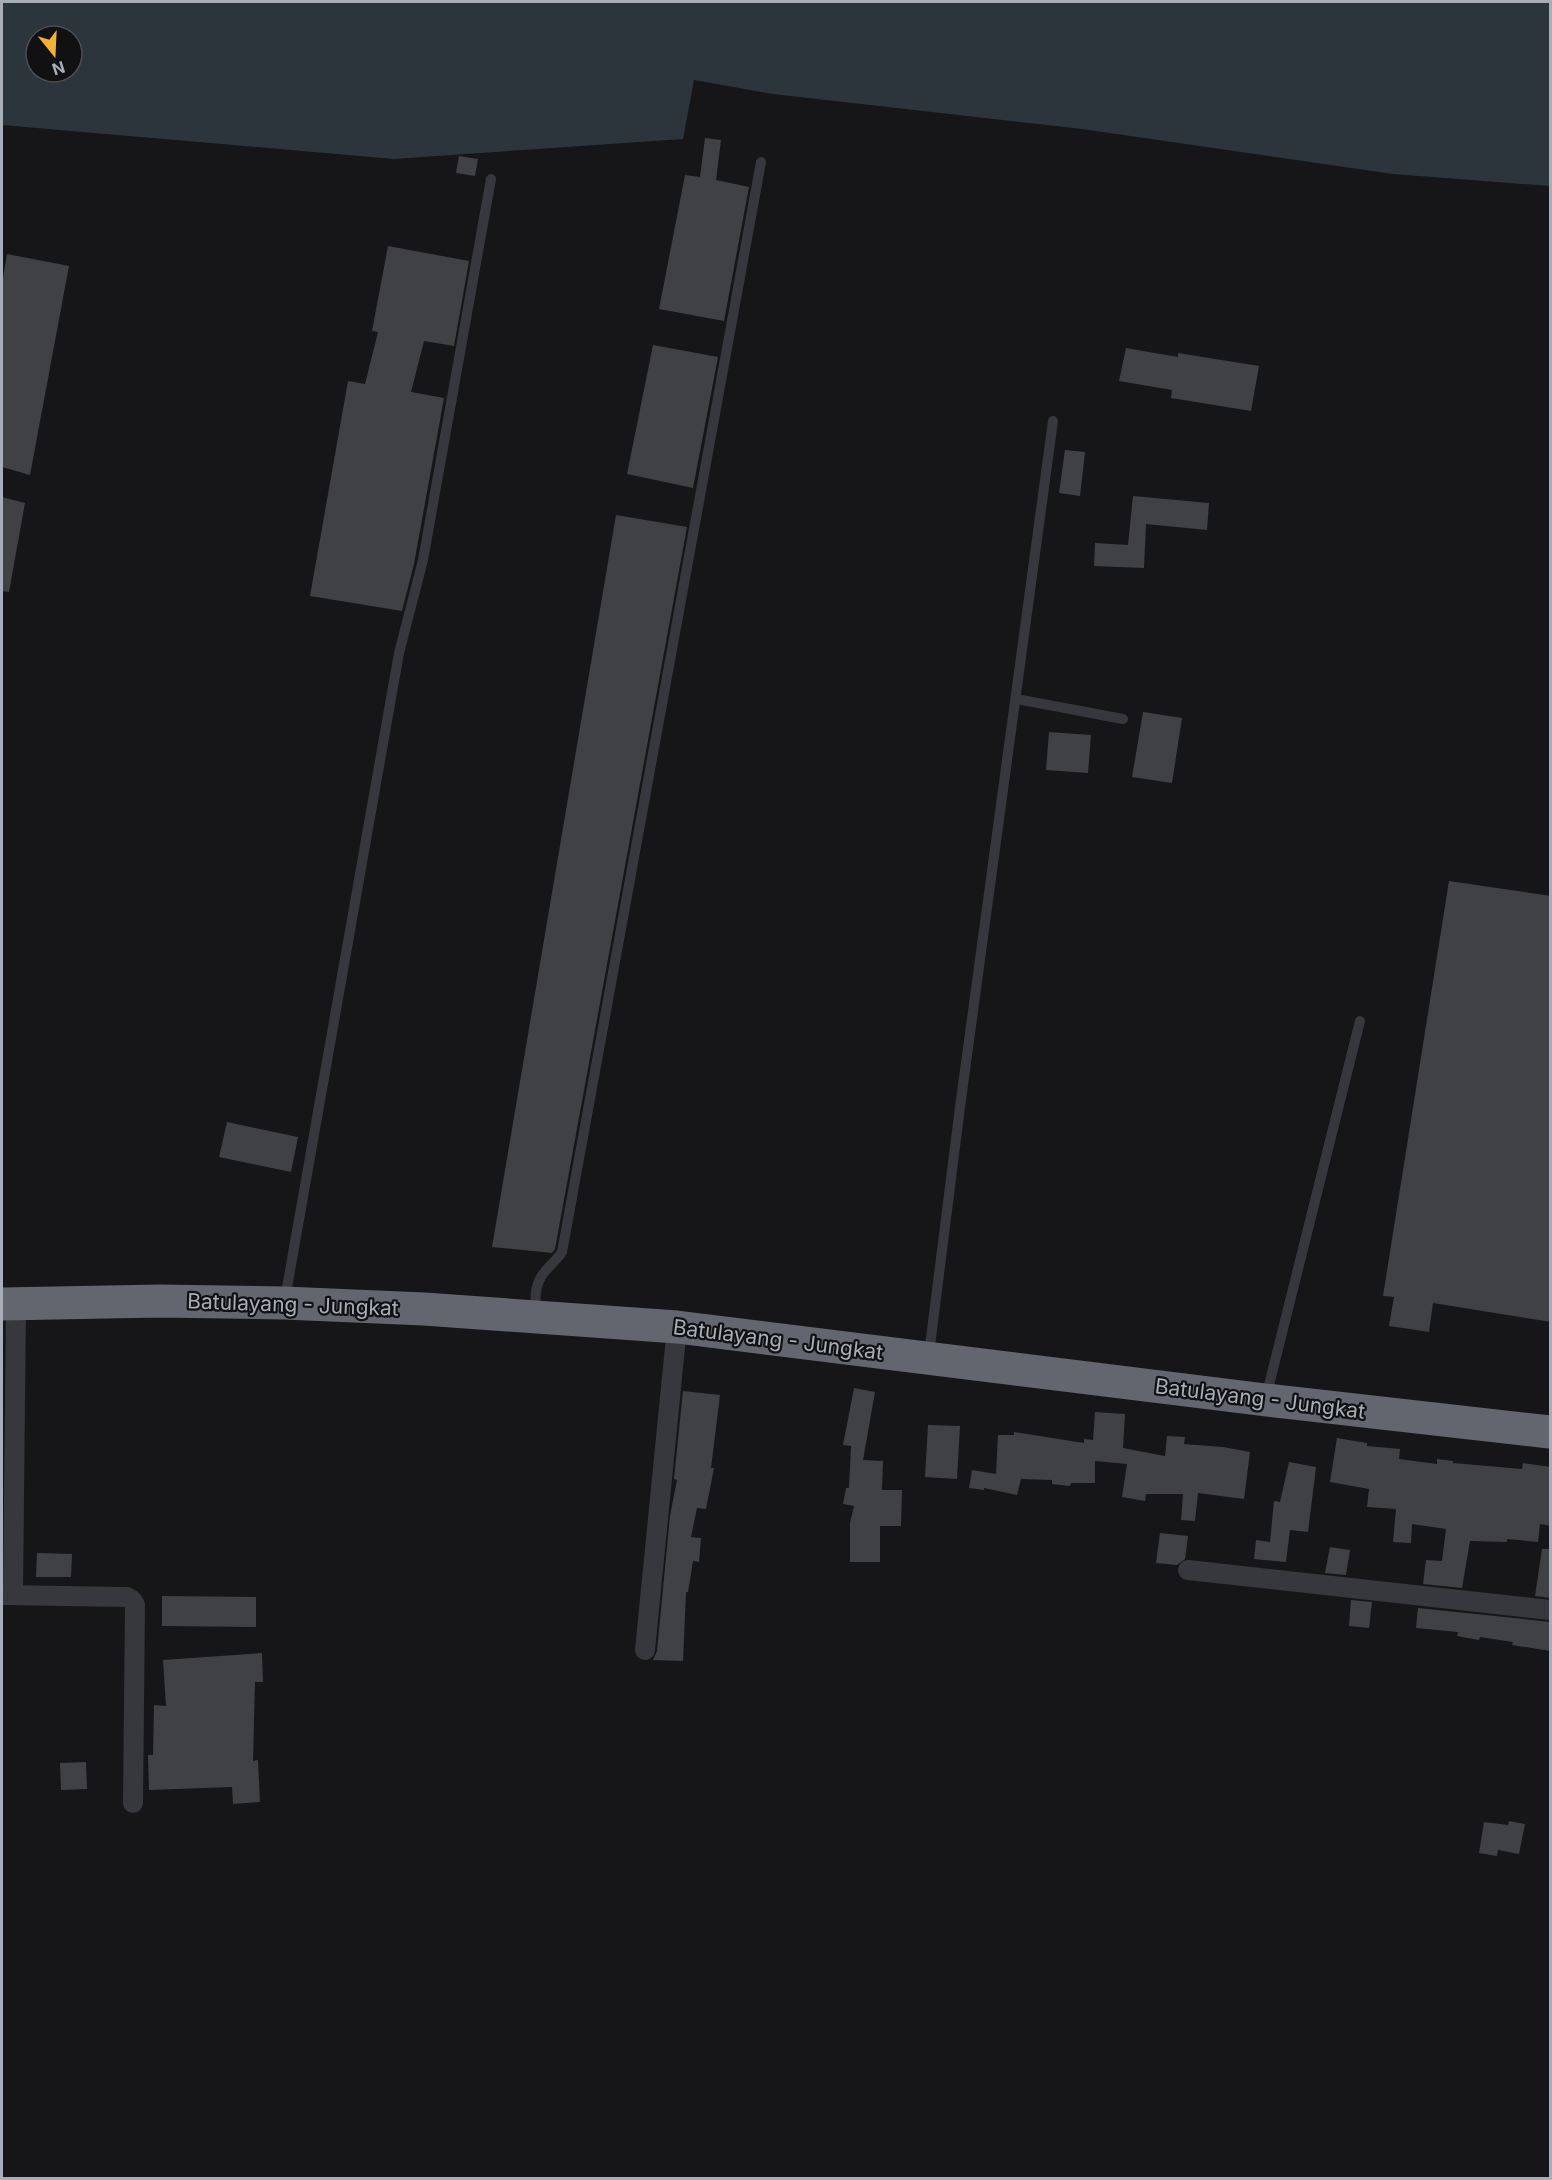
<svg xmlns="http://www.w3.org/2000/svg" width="1552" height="2180" font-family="Inter,sans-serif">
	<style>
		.water { fill: #2c353c; fill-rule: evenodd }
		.building { fill: #404145 }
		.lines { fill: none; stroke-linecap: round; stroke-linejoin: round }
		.lane { stroke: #37383d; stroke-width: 10 }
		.street { stroke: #37383d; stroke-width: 20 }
		.highway { stroke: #63666e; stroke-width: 33 }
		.labels { text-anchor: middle; stroke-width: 4.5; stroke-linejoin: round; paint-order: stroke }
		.street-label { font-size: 21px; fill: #a8adb8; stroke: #111113 }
	</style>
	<rect width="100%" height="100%" fill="#161618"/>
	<!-- water -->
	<path class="water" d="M 2,2 L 1550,2 L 1550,186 L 1393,174 L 1082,129 L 773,94 L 694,80 L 683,139 L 394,159 L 2,125 ZM 36,36 L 72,36 L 72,72 L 36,72 Z"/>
	<!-- building -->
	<g class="building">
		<polygon points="705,138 721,140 716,180 749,187 724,321 659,309 685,175 700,177"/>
		<polygon points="459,156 478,159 475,176 456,173"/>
		<polygon points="388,246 469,261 454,346 424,341 411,392 444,398 414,564 402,611 310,596 348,381 365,384 378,332 372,331"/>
		<polygon points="7,254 69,266 30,475 2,467 2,284"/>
		<polygon points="653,345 718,357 693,488 627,474"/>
		<polygon points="1126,348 1178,357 1178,353 1259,366 1251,411 1171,398 1172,390 1119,381"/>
		<polygon points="1065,450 1085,452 1080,496 1059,493"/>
		<polygon points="1133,496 1209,503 1207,530 1146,524 1144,568 1094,566 1095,543 1128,545"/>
		<polygon points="2,497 25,503 9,592 2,591"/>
		<polygon points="616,515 687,527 555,1249 552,1253 492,1247"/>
		<polygon points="1143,712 1182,718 1172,783 1132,777"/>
		<polygon points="1049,732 1091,735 1088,773 1046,770"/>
		<polygon points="1449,881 1551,896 1551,1322 1433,1303 1429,1332 1389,1326 1394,1297 1383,1296"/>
		<polygon points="227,1122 298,1137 291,1172 219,1157"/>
		<polygon points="854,1388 875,1392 863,1460 883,1461 882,1490 902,1490 901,1526 880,1526 880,1562 850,1562 850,1523 854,1506 843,1504 846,1488 849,1488 851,1446 843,1445"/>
		<polygon points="683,1391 720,1395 711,1468 714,1468 706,1509 697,1508 691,1537 701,1538 699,1562 693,1561 688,1592 686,1592 683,1661 653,1660 657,1651 670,1516 677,1480 674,1479"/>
		<polygon points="1095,1412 1125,1414 1123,1448 1165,1456 1167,1436 1185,1437 1184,1444 1223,1447 1250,1452 1244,1499 1198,1493 1195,1521 1181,1520 1183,1494 1146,1494 1145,1501 1122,1497 1127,1464 1095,1461 1095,1483 1071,1483 1070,1486 1052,1484 1052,1480 1021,1479 1017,1495 984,1488 984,1490 969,1488 972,1470 996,1474 998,1435 1014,1435 1014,1432 1084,1443 1084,1439 1093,1440"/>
		<polygon points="928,1425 960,1426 957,1479 925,1477"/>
		<polygon points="1337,1438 1367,1443 1367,1446 1400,1449 1399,1459 1437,1464 1437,1459 1453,1461 1453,1463 1522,1469 1523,1463 1551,1467 1551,1526 1540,1524 1538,1542 1507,1539 1507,1542 1470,1541 1462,1588 1423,1584 1426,1560 1442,1561 1446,1529 1412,1524 1411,1543 1393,1542 1396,1509 1367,1507 1369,1489 1330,1482"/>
		<polygon points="1289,1462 1316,1467 1308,1532 1290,1530 1286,1562 1254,1559 1256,1540 1270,1542 1274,1501 1280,1502"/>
		<polygon points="1160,1533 1188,1536 1185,1559 1177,1565 1156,1563"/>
		<polygon points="1330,1547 1350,1550 1346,1575 1325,1573"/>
		<polygon points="1542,1549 1551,1549 1550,1598 1535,1596"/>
		<polygon points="37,1553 72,1554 71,1577 36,1577"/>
		<polygon points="162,1596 256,1597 256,1627 162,1626"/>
		<polygon points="1351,1600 1372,1602 1369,1628 1349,1626"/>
		<polygon points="1418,1608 1551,1622 1551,1651 1512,1645 1513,1642 1480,1637 1479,1640 1457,1636 1458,1632 1416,1628"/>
		<polygon points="262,1653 263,1682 255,1682 253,1761 258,1760 260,1802 233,1804 232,1787 149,1790 148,1755 153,1755 154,1705 166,1706 163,1660"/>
		<polygon points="86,1762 87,1789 61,1790 60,1763"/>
		<polygon points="1509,1821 1525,1824 1519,1854 1498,1850 1497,1856 1479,1853 1484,1822 1508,1825"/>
	</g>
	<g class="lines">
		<!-- lane -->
		<g class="lane">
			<polyline points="1016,699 1123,719"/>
			<polyline points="285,1299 399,653 423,560 491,179"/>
			<path d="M 536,1313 C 535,1303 535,1288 540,1279 C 545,1268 556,1262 562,1252 L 761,162"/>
			<polyline points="929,1354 960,1107 1053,421"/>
			<polyline points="1266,1397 1360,1021"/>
		</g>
		<!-- street -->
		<g class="street">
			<polyline points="1188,1570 1550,1610"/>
			<polyline points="2,1595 127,1597 132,1600 135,1605 133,1803"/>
			<polyline points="13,1595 16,1304"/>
			<polyline points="645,1650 677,1327"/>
		</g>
		<!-- highway -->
		<polyline class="highway" points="2,1304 160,1301 284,1303 424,1309 677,1327 1266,1400 1550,1432"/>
	</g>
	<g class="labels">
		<!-- street labels -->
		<g class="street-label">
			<text transform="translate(293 1305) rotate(2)" y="7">Batulayang - Jungkat</text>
			<text transform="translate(778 1340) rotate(7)" y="7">Batulayang - Jungkat</text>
			<text transform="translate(1260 1399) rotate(7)" y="7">Batulayang - Jungkat</text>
		</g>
	</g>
	<!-- border -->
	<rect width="1552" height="2180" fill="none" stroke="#a8adb8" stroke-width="6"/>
	<!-- north arrow -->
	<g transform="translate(54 54) rotate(162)"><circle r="28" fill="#111113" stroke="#4d4f55" stroke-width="1.5"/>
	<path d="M0-4.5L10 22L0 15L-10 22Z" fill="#f2b134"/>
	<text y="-9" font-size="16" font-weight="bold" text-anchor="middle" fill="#a8adb8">N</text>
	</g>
</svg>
